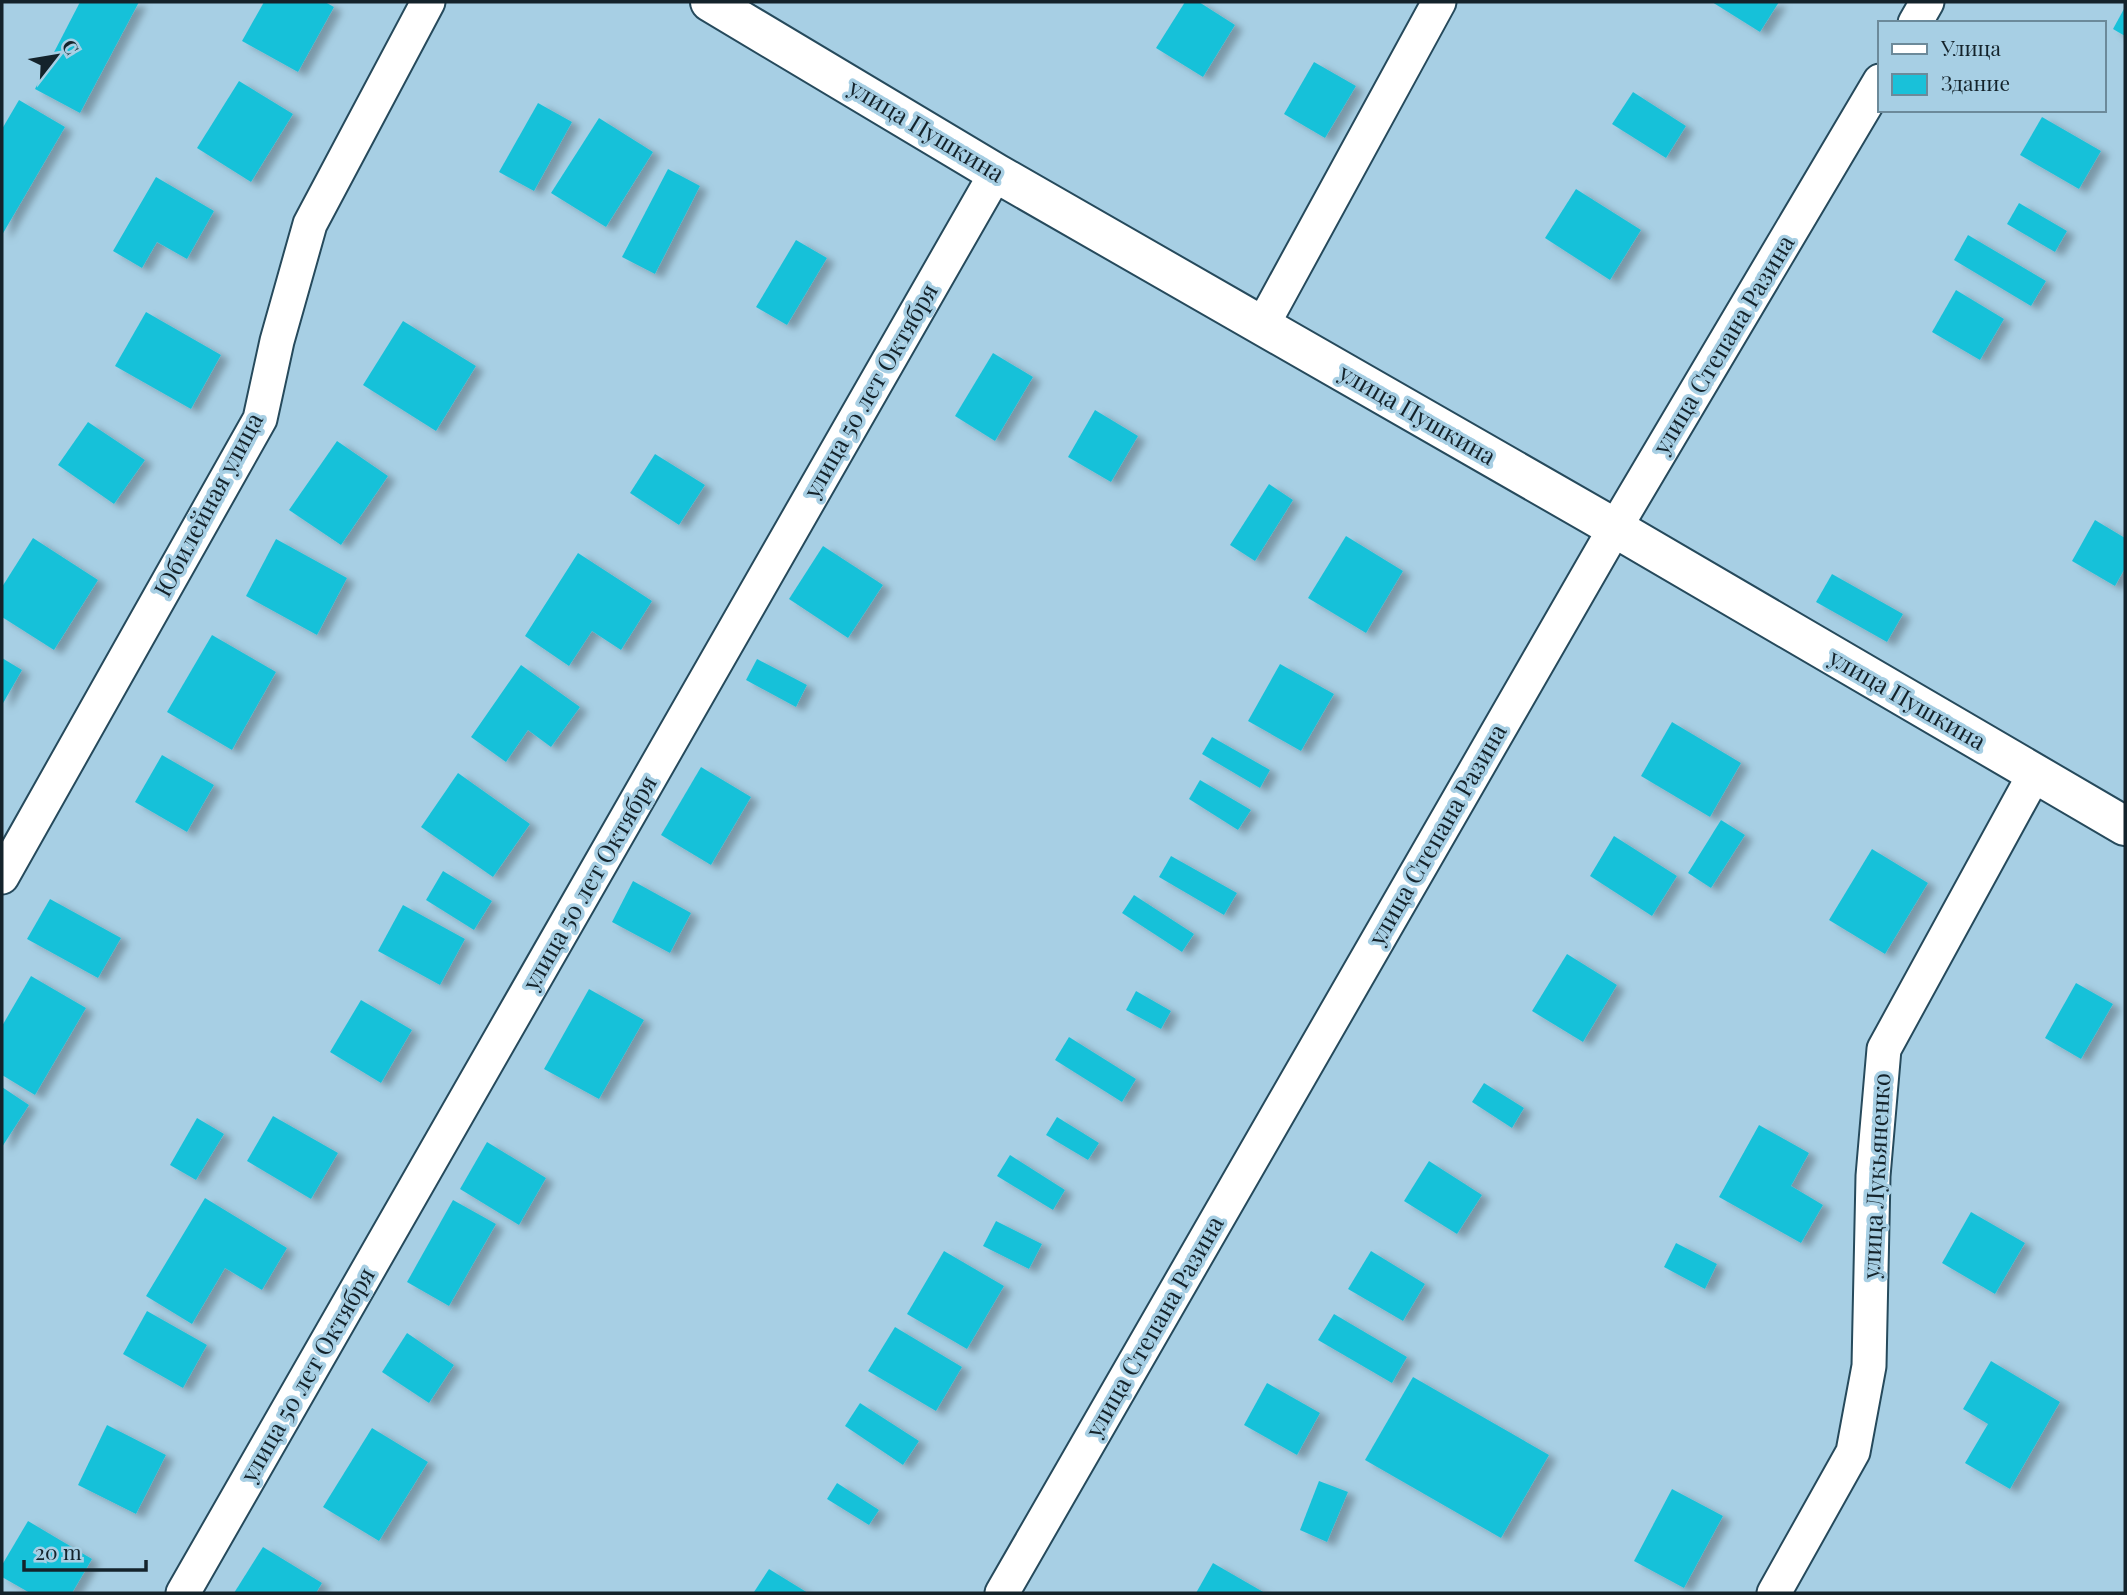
<svg xmlns="http://www.w3.org/2000/svg" width="2127" height="1595" font-family="'Playfair Display',serif">
	<style>
		.building { fill: #19c1d9; filter: url(#shadow) }
		.lines { fill: none; stroke-linecap: round; stroke-linejoin: round }
		.street-casing { stroke: #264a5c; stroke-width: 37 }
		.secondary-casing { stroke: #264a5c; stroke-width: 42 }
		.street { stroke: #fff; stroke-width: 33 }
		.secondary { stroke: #fff; stroke-width: 38 }
		.labels { text-anchor: middle; stroke-width: 7; stroke-linejoin: round; paint-order: stroke }
		.street-label { font-size: 24px; fill: #14232b; stroke: #a7cfe4 }
	</style>
	<defs>
		<filter id="shadow"><feDropShadow dx="8" dy="4.5" stdDeviation="3.5" flood-color="#0004"/></filter>
	</defs>
	<rect width="100%" height="100%" fill="#a7cfe4"/>
	<!-- building -->
	<g class="building">
		<polygon points="80,2 139,2 80,113 35,89"/>
		<polygon points="264,2 325,2 334,7 298,72 242,41"/>
		<polygon points="1185,2 1199,2 1235,25 1203,77 1156,48"/>
		<polygon points="1712,2 1779,2 1760,32"/>
		<polygon points="2125,7 2125,36 2113,29"/>
		<polygon points="1314,62 1356,86 1325,138 1284,114"/>
		<polygon points="239,81 293,114 251,182 197,148"/>
		<polygon points="1633,92 1686,126 1666,158 1612,124"/>
		<polygon points="19,100 65,127 2,235 2,129"/>
		<polygon points="538,103 572,122 534,191 499,172"/>
		<polygon points="2042,117 2101,151 2079,189 2020,155"/>
		<polygon points="599,118 653,152 606,227 551,193"/>
		<polygon points="668,169 700,186 655,274 622,257"/>
		<polygon points="156,177 214,211 187,259 157,242 142,268 113,251"/>
		<polygon points="1576,189 1641,230 1610,280 1545,238"/>
		<polygon points="2019,203 2067,231 2055,252 2007,224"/>
		<polygon points="1968,235 2046,281 2031,306 1954,260"/>
		<polygon points="796,240 827,258 787,325 756,307"/>
		<polygon points="1956,290 2004,319 1980,360 1932,332"/>
		<polygon points="146,312 221,355 191,409 115,366"/>
		<polygon points="403,321 476,366 436,431 363,385"/>
		<polygon points="993,353 1033,377 995,441 955,416"/>
		<polygon points="1095,410 1138,436 1111,482 1068,457"/>
		<polygon points="88,422 145,460 114,504 58,465"/>
		<polygon points="337,441 388,476 341,545 289,510"/>
		<polygon points="655,454 705,485 679,525 630,493"/>
		<polygon points="1269,484 1293,500 1255,561 1230,545"/>
		<polygon points="2095,520 2125,538 2125,568 2115,586 2072,561"/>
		<polygon points="1346,536 1403,571 1366,633 1308,598"/>
		<polygon points="33,538 98,580 54,650 2,617 2,587"/>
		<polygon points="276,539 347,578 317,635 246,596"/>
		<polygon points="823,546 883,585 848,638 789,599"/>
		<polygon points="578,553 652,601 621,650 592,631 569,666 525,636"/>
		<polygon points="1832,574 1903,614 1887,642 1816,602"/>
		<polygon points="212,635 276,672 232,750 167,712"/>
		<polygon points="2,658 22,670 2,705"/>
		<polygon points="757,659 807,685 796,707 746,680"/>
		<polygon points="1280,664 1334,694 1301,751 1248,721"/>
		<polygon points="521,665 580,707 551,747 528,730 506,762 471,737"/>
		<polygon points="1672,722 1741,763 1710,817 1641,776"/>
		<polygon points="1212,737 1270,770 1260,788 1202,754"/>
		<polygon points="162,755 214,785 187,832 135,802"/>
		<polygon points="701,767 751,797 711,865 661,835"/>
		<polygon points="458,773 530,824 493,877 421,827"/>
		<polygon points="1200,780 1251,810 1238,830 1189,799"/>
		<polygon points="1721,820 1745,835 1711,888 1688,873"/>
		<polygon points="1614,836 1677,876 1652,916 1590,876"/>
		<polygon points="1872,849 1928,883 1885,954 1829,920"/>
		<polygon points="1171,856 1237,893 1224,915 1159,877"/>
		<polygon points="443,871 492,901 474,930 426,900"/>
		<polygon points="633,881 691,913 670,953 612,922"/>
		<polygon points="1134,895 1194,934 1182,952 1122,913"/>
		<polygon points="50,899 121,938 98,978 27,939"/>
		<polygon points="403,905 465,939 440,985 378,951"/>
		<polygon points="1567,954 1617,985 1583,1042 1532,1011"/>
		<polygon points="31,976 86,1008 35,1095 2,1075 2,1026"/>
		<polygon points="2076,983 2113,1004 2081,1059 2045,1038"/>
		<polygon points="589,989 644,1020 599,1099 544,1069"/>
		<polygon points="1136,991 1171,1011 1161,1029 1126,1010"/>
		<polygon points="361,1000 412,1030 381,1083 330,1052"/>
		<polygon points="1069,1037 1136,1079 1122,1102 1055,1060"/>
		<polygon points="1484,1083 1524,1108 1512,1128 1472,1102"/>
		<polygon points="2,1087 29,1105 2,1147"/>
		<polygon points="273,1116 338,1153 311,1199 247,1161"/>
		<polygon points="1057,1117 1099,1143 1088,1160 1046,1135"/>
		<polygon points="197,1118 224,1134 196,1180 170,1165"/>
		<polygon points="1759,1125 1809,1153 1791,1186 1823,1205 1801,1243 1719,1197"/>
		<polygon points="487,1142 546,1178 519,1225 460,1189"/>
		<polygon points="1010,1155 1065,1190 1053,1210 997,1176"/>
		<polygon points="1429,1161 1482,1195 1457,1234 1404,1201"/>
		<polygon points="205,1198 287,1248 262,1290 225,1268 192,1324 146,1296"/>
		<polygon points="453,1200 496,1224 449,1306 407,1282"/>
		<polygon points="1971,1212 2025,1243 1995,1294 1942,1263"/>
		<polygon points="996,1221 1042,1244 1029,1269 983,1246"/>
		<polygon points="1676,1243 1717,1264 1705,1289 1664,1267"/>
		<polygon points="944,1251 1004,1286 967,1349 907,1314"/>
		<polygon points="1371,1251 1425,1284 1403,1321 1348,1289"/>
		<polygon points="147,1311 207,1345 183,1388 123,1354"/>
		<polygon points="1334,1314 1407,1357 1392,1383 1318,1340"/>
		<polygon points="895,1327 962,1367 936,1411 868,1371"/>
		<polygon points="407,1333 454,1365 429,1403 382,1372"/>
		<polygon points="1991,1361 2060,1402 2010,1489 1965,1463 1988,1424 1963,1409"/>
		<polygon points="1413,1377 1549,1455 1501,1538 1365,1460"/>
		<polygon points="1267,1383 1320,1413 1297,1455 1244,1425"/>
		<polygon points="860,1403 919,1441 903,1465 845,1426"/>
		<polygon points="107,1425 166,1455 136,1514 78,1485"/>
		<polygon points="372,1428 428,1462 379,1541 323,1507"/>
		<polygon points="1319,1481 1348,1492 1327,1542 1300,1530"/>
		<polygon points="837,1483 879,1510 869,1525 827,1499"/>
		<polygon points="1672,1489 1723,1516 1684,1588 1634,1561"/>
		<polygon points="28,1521 92,1559 72,1593 30,1593 2,1577 2,1565"/>
		<polygon points="263,1547 322,1583 316,1593 234,1593"/>
		<polygon points="1213,1563 1265,1593 1196,1593"/>
		<polygon points="769,1569 808,1593 757,1593 754,1592"/>
	</g>
	<g class="lines">
		<defs>
			<g id="street">
				<polyline points="1915,23 1927,2"/>
				<polyline points="1262,326 1439,2"/>
				<polyline points="2,877 260,419 277,341 310,224 428,2"/>
				<polyline points="183,1593 996,173"/>
				<polyline points="1002,1593 1615,528 1880,81"/>
				<polyline points="1774,1593 1853,1452 1869,1366 1873,1176 1884,1049 2034,775"/>
			</g>
			<polyline id="secondary" points="710,2 996,173 1615,528 2125,826"/>
		</defs>
		<!-- street casing -->
		<use href="#street" class="street-casing"/>
		<!-- secondary casing -->
		<use href="#secondary" class="secondary-casing"/>
		<!-- street -->
		<use href="#street" class="street"/>
		<!-- secondary -->
		<use href="#secondary" class="secondary"/>
	</g>
	<g class="labels">
		<!-- street labels -->
		<g class="street-label">
			<text transform="translate(926 131) rotate(31)" y="8">улица Пушкина</text>
			<text transform="translate(1724 345) rotate(-59)" y="8">улица Степана Разина</text>
			<text transform="translate(871 391) rotate(-60)" y="8">улица 50 лет Октября</text>
			<text transform="translate(1417 415) rotate(30)" y="8">улица Пушкина</text>
			<text transform="translate(209 505) rotate(-62)" y="8">Юбилейная улица</text>
			<text transform="translate(1907 700) rotate(30)" y="8">улица Пушкина</text>
			<text transform="translate(1438 835) rotate(-60)" y="8">улица Степана Разина</text>
			<text transform="translate(590 883) rotate(-60)" y="8">улица 50 лет Октября</text>
			<text transform="translate(1877 1176) rotate(-87)" y="8">улица Лукьяненко</text>
			<text transform="translate(1155 1327) rotate(-60)" y="8">улица Степана Разина</text>
			<text transform="translate(308 1375) rotate(-60)" y="8">улица 50 лет Октября</text>
		</g>
	</g>
	<!-- border -->
	<rect width="2127" height="1595" fill="none" stroke="#14232b" stroke-width="7"/>
	<!-- legend -->
	<rect x="1878" y="21" width="228" height="91" fill="#a7cfe4" stroke="#6c8a9a" stroke-width="2"/>
	<rect x="1892" y="44" width="35" height="10" fill="#ffffff" stroke="#6c8a9a" stroke-width="2"/>
	<text x="1941" y="56" font-size="21" fill="#14232b">Улица</text>
	<rect x="1892" y="74" width="35" height="21" fill="#19c1d9" stroke="#6c8a9a" stroke-width="2"/>
	<text x="1941" y="91" font-size="21" fill="#14232b">Здание</text>
	<!-- north arrow -->
	<g transform="translate(56 56) rotate(59)" stroke="#a7cfe4" stroke-width="5" paint-order="stroke">
	<path d="M0-5L12 26L0 18L-12 26Z" fill="#14232b"/>
	<text y="-10" font-size="19" font-weight="bold" text-anchor="middle" fill="#14232b">С</text>
	</g>
	<!-- scale -->
	<path d="M24 1560v10h122v-10" fill="none" stroke="#14232b" stroke-width="3.5"/>
	<text x="35" y="1560" font-size="21" fill="#14232b" stroke="#a7cfe4" stroke-width="5" paint-order="stroke">20 m</text>
</svg>
